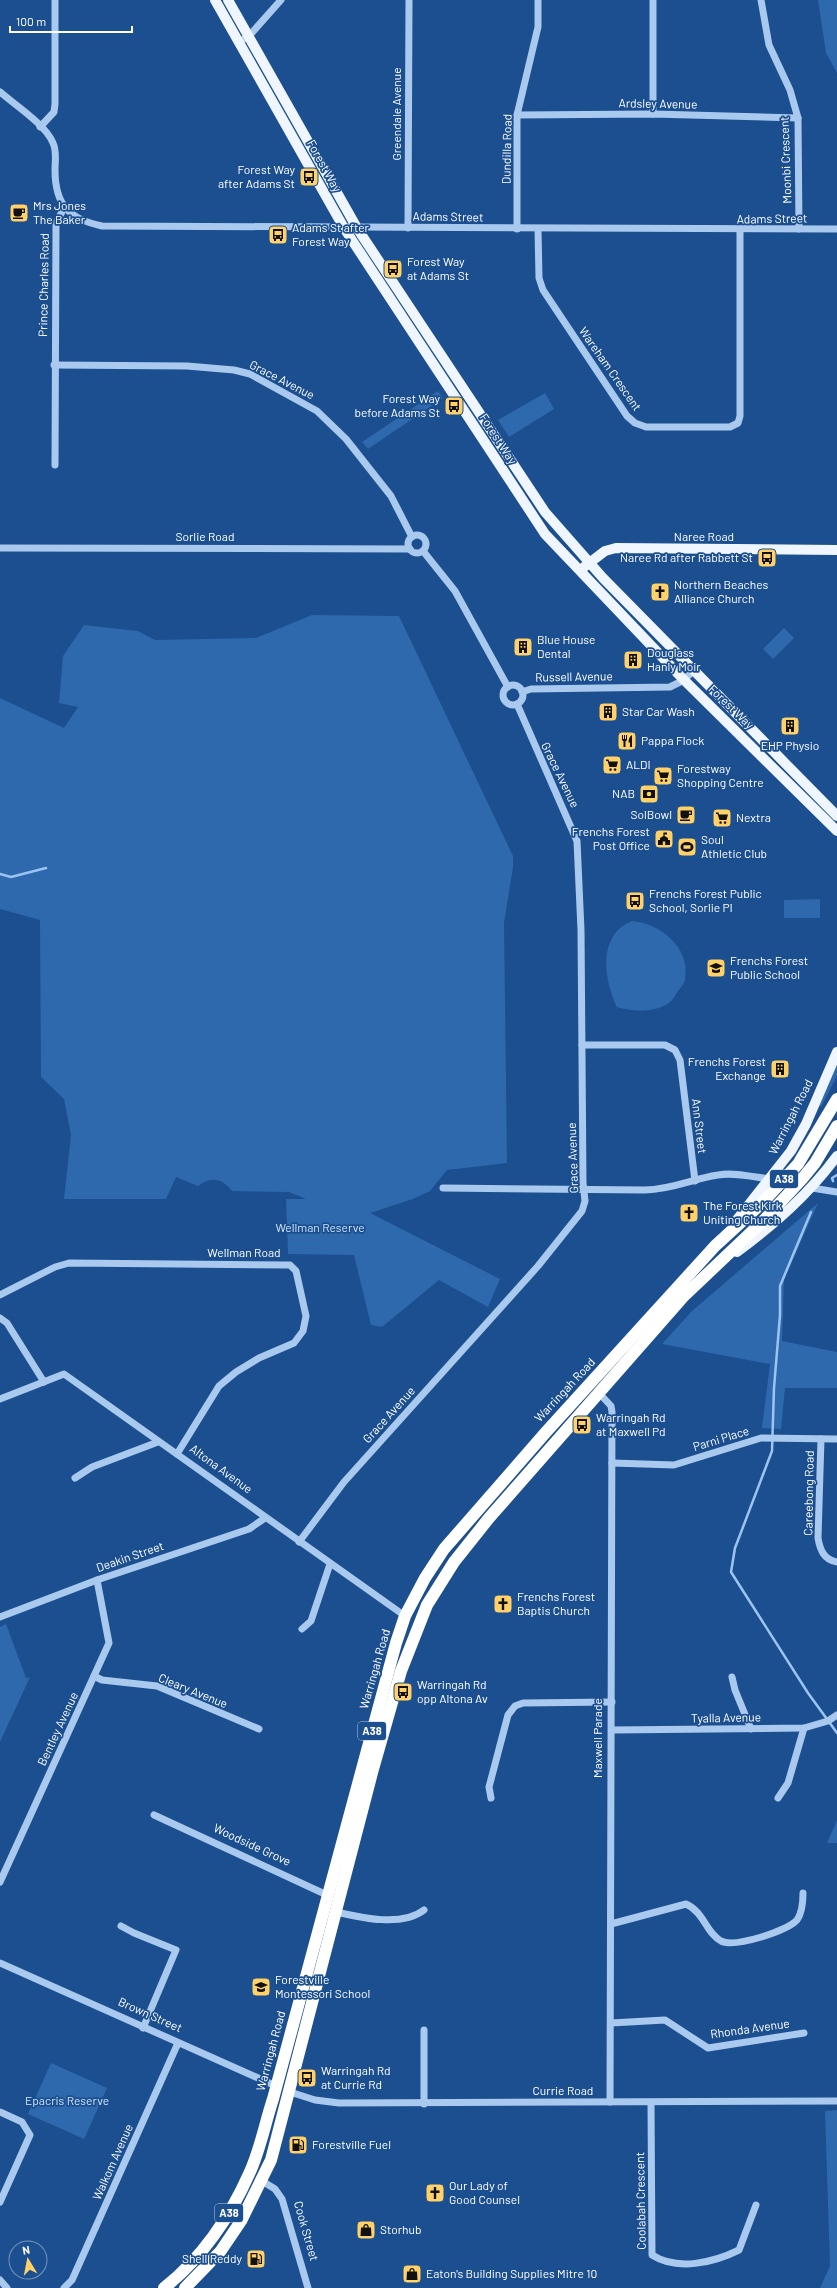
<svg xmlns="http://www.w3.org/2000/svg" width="837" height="2288" font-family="Barlow,sans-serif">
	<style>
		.green { fill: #2e69ad }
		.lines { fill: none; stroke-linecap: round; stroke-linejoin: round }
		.stream { stroke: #9cc4f0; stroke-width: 2.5 }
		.minor { stroke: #a9c9ee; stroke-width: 7 }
		.major { stroke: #f0f6ff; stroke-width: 10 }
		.highway { stroke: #fff; stroke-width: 12 }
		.labels { text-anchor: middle; stroke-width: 3.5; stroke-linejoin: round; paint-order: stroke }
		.shield { fill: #1b4f8f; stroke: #bbcadd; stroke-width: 1 }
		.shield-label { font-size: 11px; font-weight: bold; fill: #fff }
		.street-label { font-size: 12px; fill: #fff; stroke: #1b4f8f }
		.poi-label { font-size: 12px; fill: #fff; stroke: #1b4f8f; text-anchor: start }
		.park-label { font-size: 12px; fill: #cfe3fa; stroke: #1b4f8f }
	</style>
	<rect width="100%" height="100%" fill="#1b4f8f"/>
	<!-- green -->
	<g class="green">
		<polygon points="818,0 837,0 837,73 826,53"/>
		<polygon points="438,391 443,398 368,449 362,442"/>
		<polygon points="545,393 554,409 509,437 498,420"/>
		<path d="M 312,615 L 399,616 L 513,856 L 513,867 L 504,923 L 507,1163 L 447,1170 L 430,1191 L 413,1199 L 370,1213 L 500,1279 L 488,1307 L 439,1280 L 382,1327 L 371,1325 L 354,1255 L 288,1254 L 286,1199 L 306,1199 L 289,1192 L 232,1191 C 222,1178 211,1176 198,1186 L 176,1177 L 166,1199 L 64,1199 L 71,1135 L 64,1099 L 41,1077 L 40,920 L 0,909 L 0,698 L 64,728 L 78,707 L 59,703 L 63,656 L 84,625 L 138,631 L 155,640 L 256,638 Z"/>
		<polygon points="784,628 794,638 773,659 763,649"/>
		<polygon points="820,899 820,918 784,918 784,900"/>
		<path d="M 632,921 C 660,923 691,948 685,979 C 685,983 681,987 679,990 C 676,993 674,999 670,1002 C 657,1013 632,1012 617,1007 C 604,980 597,935 632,921 Z"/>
		<polygon points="837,1063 837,1076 821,1107 818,1105"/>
		<polygon points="818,1203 784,1280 782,1341 837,1352 837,1388 785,1388 781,1429 762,1428 770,1364 662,1344 692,1311"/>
		<polygon points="6,1624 26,1678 30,1677 0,1742 0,1627"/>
		<polygon points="837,1820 837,1843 827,1843"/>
		<polygon points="51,2063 107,2088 84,2139 28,2114"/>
		<polygon points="837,2110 837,2288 820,2288 830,2266 825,2111"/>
	</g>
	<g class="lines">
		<!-- stream -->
		<g class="stream">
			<polyline points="0,874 11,877 46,868"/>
			<polyline points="833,1181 832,1178 837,1175"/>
			<polyline points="811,1212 780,1286 780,1315 774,1388 772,1451 735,1548 731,1572 808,1693 837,1733"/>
		</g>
		<!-- minor -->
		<g class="minor">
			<polyline points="761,0 769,45 790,90 798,118 799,229"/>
			<polyline points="239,42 249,36 281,0"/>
			<path d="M 0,92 C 15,105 46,125 53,143 C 57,151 55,161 55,170 C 55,205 69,219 102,226 L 837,229"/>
			<polyline points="653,114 653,0"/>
			<polyline points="517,115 653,114 798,118"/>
			<polyline points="40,127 54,112 55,104 55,0"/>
			<polyline points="408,228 409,0"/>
			<polyline points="517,229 517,115 538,27 538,0"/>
			<polyline points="538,229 539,278 543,290 627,416 635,423 646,427 730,427 738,423 740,416 740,230"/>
			<polyline points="54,365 187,366 234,370 250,374 317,411 346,439 391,496 412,537"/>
			<polyline points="55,465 56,223 64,208"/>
			<circle cx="417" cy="544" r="9"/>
			<polyline points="0,548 410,549"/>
			<polyline points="423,551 455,591 508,687"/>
			<circle cx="513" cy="695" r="10"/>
			<polyline points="522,692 531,689 670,687 684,680 694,670"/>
			<polyline points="582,1045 665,1045 675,1050 680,1060 695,1181"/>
			<path d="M 443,1188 L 645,1190 C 674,1189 691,1179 718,1175 C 735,1172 753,1177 770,1179"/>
			<polyline points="812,1188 837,1192"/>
			<polyline points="0,1295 55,1267 69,1263 290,1265 296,1271 306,1316 303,1331 294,1343 259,1358 236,1372 219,1386 177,1454"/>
			<polyline points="0,1318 7,1323 44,1382"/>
			<polyline points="600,1394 611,1406 612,1412 610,2102"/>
			<polyline points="0,1399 64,1374 405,1616"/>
			<path d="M 821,1439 L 818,1538 C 820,1550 824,1560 837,1562"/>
			<polyline points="612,1463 674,1465 761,1438 837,1439"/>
			<polyline points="75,1478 92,1467 158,1442"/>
			<polyline points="299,1542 344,1482 538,1266 582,1211 585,1201 583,1183 581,930 577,841 517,704"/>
			<polyline points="0,1617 97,1580 249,1529 265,1518"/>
			<polyline points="302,1629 311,1621 330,1564"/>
			<polyline points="94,1676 102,1680 157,1686 259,1729"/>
			<polyline points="732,1677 735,1690 751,1729"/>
			<polyline points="612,1730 804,1728 828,1721 837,1715"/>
			<polyline points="491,1798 489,1787 508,1715 515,1706 523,1703 612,1702"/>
			<polyline points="778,1798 788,1783 804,1728"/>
			<polyline points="154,1815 327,1895"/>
			<polyline points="0,1882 109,1643 97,1580"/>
			<path d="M 336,1912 C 362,1918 402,1927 424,1910"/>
			<path d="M 611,1924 L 686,1904 C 704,1912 706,1933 721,1941 C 735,1948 787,1931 797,1920 C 802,1913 803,1902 803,1893"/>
			<polyline points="121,1926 134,1933 176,1950 143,2028"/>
			<polyline points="0,1963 276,2086"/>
			<polyline points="611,2023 665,2020 708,2048 804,2033"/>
			<polyline points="290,2092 315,2100 339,2103 837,2101"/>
			<path d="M 651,2103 L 652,2255 C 677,2271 713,2263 739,2250 L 756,2205"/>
			<polyline points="424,2104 424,2030"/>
			<polyline points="0,2112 22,2122 30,2135 0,2202"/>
			<polyline points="262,2181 275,2189 282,2199 308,2288"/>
			<polyline points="0,2280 7,2288"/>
			<polyline points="64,2288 72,2280 178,2043"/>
		</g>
		<!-- major -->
		<g class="major">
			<polyline points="215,0 344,228 545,534 684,680 837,831"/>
			<polyline points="228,0 357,228 545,512 603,578 837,816"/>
			<polyline points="584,567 605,551 616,548 837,550"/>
			<polyline points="735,1222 791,1151 806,1124 837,1052"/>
			<path d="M 737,1252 C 776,1223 809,1194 837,1156"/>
		</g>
		<!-- highway -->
		<g class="highway">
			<path d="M 164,2288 C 201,2259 230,2217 249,2174 C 260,2151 265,2123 273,2099 L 396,1643 L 405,1616 L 425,1578 L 444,1549 L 546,1432 L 715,1246 L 764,1201 L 798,1164 L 837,1099"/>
			<polyline points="185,2288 220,2252 241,2221 271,2160 373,1769 401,1671 427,1605 454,1562 489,1518 683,1297 764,1220 802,1179 815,1163 837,1126"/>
		</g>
	</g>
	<!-- icons -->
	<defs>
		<symbol id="bus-square" viewBox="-11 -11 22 22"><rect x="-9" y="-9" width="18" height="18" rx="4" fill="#ffd166" stroke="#1b4f8f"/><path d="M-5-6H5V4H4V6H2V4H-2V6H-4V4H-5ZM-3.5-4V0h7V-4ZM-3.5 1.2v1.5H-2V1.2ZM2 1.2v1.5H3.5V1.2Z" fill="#111"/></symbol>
		<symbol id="cafe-square" viewBox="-11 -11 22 22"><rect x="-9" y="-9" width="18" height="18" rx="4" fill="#ffd166" stroke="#1b4f8f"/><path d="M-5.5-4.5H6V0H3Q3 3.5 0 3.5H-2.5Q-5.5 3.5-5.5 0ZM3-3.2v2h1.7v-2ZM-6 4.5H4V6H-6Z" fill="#111"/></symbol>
		<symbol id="church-square" viewBox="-11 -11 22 22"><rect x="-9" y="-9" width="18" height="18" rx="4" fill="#ffd166" stroke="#1b4f8f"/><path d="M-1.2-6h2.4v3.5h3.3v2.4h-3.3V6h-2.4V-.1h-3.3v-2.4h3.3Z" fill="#111"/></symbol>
		<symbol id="building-square" viewBox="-11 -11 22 22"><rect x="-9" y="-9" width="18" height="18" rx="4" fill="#ffd166" stroke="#1b4f8f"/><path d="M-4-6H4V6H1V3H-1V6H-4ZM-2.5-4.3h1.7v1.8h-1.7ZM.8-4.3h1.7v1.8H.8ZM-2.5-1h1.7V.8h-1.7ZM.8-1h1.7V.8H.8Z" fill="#111"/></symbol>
		<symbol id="restaurant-square" viewBox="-11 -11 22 22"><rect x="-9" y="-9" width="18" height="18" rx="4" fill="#ffd166" stroke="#1b4f8f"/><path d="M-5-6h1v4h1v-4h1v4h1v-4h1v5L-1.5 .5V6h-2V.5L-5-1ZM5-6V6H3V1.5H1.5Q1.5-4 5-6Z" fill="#111"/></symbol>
		<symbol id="supermarket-square" viewBox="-11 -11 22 22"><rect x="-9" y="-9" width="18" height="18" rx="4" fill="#ffd166" stroke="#1b4f8f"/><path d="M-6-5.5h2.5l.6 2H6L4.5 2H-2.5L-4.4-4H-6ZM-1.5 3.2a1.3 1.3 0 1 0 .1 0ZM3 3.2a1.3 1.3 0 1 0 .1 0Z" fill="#111"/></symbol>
		<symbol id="bank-square" viewBox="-11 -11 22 22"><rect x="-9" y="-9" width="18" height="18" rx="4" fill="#ffd166" stroke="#1b4f8f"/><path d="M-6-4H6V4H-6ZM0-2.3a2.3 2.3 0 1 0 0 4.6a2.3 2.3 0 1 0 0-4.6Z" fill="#111"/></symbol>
		<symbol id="civic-square" viewBox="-11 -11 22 22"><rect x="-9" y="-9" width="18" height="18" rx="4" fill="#ffd166" stroke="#1b4f8f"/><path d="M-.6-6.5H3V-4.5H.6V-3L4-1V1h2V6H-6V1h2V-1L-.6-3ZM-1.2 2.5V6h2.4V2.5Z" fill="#111"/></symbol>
		<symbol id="stadium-square" viewBox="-11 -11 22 22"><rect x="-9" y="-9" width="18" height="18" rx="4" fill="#ffd166" stroke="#1b4f8f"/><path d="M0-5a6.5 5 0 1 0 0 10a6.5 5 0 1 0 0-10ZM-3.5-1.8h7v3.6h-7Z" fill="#111"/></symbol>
		<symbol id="school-square" viewBox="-11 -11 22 22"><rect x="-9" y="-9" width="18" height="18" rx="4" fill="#ffd166" stroke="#1b4f8f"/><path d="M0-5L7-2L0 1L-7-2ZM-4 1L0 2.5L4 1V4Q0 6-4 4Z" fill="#111"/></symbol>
		<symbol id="fuel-square" viewBox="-11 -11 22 22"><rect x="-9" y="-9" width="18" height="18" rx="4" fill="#ffd166" stroke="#1b4f8f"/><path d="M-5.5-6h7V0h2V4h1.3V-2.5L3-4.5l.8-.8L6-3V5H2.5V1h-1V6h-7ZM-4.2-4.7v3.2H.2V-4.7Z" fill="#111"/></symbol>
		<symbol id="shop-square" viewBox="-11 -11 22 22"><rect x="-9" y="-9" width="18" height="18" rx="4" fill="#ffd166" stroke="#1b4f8f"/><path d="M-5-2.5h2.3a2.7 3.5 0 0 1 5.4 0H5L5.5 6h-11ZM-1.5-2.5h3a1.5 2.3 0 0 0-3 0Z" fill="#111"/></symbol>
	</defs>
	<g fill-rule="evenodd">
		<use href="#bus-square" x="298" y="166" width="22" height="22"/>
		<use href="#cafe-square" x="8" y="202" width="22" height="22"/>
		<use href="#bus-square" x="267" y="224" width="22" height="22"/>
		<use href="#bus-square" x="382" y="258" width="22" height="22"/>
		<use href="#bus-square" x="443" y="395" width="22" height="22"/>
		<use href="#bus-square" x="756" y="547" width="22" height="22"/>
		<use href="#church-square" x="649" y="581" width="22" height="22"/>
		<use href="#building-square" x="512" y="636" width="22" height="22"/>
		<use href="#building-square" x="622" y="649" width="22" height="22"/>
		<use href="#building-square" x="597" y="701" width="22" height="22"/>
		<use href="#building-square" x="779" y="715" width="22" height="22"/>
		<use href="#restaurant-square" x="616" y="730" width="22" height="22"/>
		<use href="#supermarket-square" x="601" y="754" width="22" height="22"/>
		<use href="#supermarket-square" x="652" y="765" width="22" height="22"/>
		<use href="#bank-square" x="638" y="783" width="22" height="22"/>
		<use href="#cafe-square" x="675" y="804" width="22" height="22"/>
		<use href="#supermarket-square" x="711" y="807" width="22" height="22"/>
		<use href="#civic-square" x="653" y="828" width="22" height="22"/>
		<use href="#stadium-square" x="676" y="836" width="22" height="22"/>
		<use href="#bus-square" x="624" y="890" width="22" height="22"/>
		<use href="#school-square" x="705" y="957" width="22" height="22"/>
		<use href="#building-square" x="769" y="1058" width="22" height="22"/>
		<use href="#church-square" x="678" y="1202" width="22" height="22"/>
		<use href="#bus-square" x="571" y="1414" width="22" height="22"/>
		<use href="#church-square" x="492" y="1593" width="22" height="22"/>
		<use href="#bus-square" x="392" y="1681" width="22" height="22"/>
		<use href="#school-square" x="250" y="1976" width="22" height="22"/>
		<use href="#bus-square" x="296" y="2067" width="22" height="22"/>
		<use href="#fuel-square" x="287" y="2134" width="22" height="22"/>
		<use href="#church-square" x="424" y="2182" width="22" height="22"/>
		<use href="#shop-square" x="355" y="2219" width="22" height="22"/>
		<use href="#fuel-square" x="245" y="2248" width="22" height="22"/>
		<use href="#shop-square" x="401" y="2263" width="22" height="22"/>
	</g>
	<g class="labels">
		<!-- shield labels -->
		<g class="shield">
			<rect x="770" y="1170" width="28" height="18" rx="3"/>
			<rect x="358" y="1722" width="28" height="18" rx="3"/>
			<rect x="215" y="2204" width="28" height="18" rx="3"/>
		</g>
		<g class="shield-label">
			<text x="784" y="1183">A38</text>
			<text x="372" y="1735">A38</text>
			<text x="229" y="2217">A38</text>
		</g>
		<!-- street labels -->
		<g class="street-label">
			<text transform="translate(658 104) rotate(1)" y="4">Ardsley Avenue</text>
			<text transform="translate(397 114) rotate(-90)" y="4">Greendale Avenue</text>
			<text transform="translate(507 149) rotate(-89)" y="4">Dundilla Road</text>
			<text transform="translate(786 160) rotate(-92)" y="4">Moonbi Crescent</text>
			<text transform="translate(324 166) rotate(61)" y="4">Forest Way</text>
			<text transform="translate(448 217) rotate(1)" y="4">Adams Street</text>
			<text transform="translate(772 219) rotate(-1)" y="4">Adams Street</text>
			<text transform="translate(44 285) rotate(-89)" y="4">Prince Charles Road</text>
			<text transform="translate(610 369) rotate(55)" y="4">Wareham Crescent</text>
			<text transform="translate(282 380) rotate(27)" y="4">Grace Avenue</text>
			<text transform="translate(498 439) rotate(57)" y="4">Forest Way</text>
			<text x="205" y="541">Sorlie Road</text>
			<text x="704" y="541">Naree Road</text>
			<text transform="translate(574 677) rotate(-1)" y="4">Russell Avenue</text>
			<text transform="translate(731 707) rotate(44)" y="4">Forest Way</text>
			<text transform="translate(560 775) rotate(64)" y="4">Grace Avenue</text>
			<text transform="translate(791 1117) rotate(-63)" y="4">Warringah Road</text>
			<text transform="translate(699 1126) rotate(83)" y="4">Ann Street</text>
			<text transform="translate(573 1158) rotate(-92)" y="4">Grace Avenue</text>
			<text x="244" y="1257">Wellman Road</text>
			<text transform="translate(565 1390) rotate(-47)" y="4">Warringah Road</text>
			<text transform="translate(389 1415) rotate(-48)" y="4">Grace Avenue</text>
			<text transform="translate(721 1439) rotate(-17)" y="4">Parni Place</text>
			<text transform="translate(221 1469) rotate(36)" y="4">Altona Avenue</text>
			<text transform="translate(809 1493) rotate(-89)" y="4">Careebong Road</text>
			<text transform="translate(130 1557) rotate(-19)" y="4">Deakin Street</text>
			<text transform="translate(375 1669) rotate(-74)" y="4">Warringah Road</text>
			<text transform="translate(193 1691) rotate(22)" y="4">Cleary Avenue</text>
			<text transform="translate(726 1718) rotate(-1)" y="4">Tyalla Avenue</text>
			<text transform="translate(58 1729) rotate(-65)" y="4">Bentley Avenue</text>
			<text transform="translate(598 1738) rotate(-90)" y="4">Maxwell Parade</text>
			<text transform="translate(252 1845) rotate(25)" y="4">Woodside Grove</text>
			<text transform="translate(150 2015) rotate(24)" y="4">Brown Street</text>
			<text transform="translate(750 2029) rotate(-8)" y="4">Rhonda Avenue</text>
			<text transform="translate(271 2051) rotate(-75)" y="4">Warringah Road</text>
			<text x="563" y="2095">Currie Road</text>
			<text transform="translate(113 2162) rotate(-66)" y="4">Walkom Avenue</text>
			<text transform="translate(641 2201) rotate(-91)" y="4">Coolabah Crescent</text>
			<text transform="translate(306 2231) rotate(74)" y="4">Cook Street</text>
		</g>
		<!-- poi labels -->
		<g class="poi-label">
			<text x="295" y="174" text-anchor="end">Forest Way<tspan x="295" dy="14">after Adams St</tspan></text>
			<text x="33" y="210">Mrs Jones<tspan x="33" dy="14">The Baker</tspan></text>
			<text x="292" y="232">Adams St after<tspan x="292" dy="14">Forest Way</tspan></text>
			<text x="407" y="266">Forest Way<tspan x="407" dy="14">at Adams St</tspan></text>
			<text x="440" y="403" text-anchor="end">Forest Way<tspan x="440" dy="14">before Adams St</tspan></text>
			<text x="753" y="562" text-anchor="end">Naree Rd after Rabbett St</text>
			<text x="674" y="589">Northern Beaches<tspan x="674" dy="14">Alliance Church</tspan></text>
			<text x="537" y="644">Blue House<tspan x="537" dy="14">Dental</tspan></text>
			<text x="647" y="657">Douglass<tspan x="647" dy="14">Hanly Moir</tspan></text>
			<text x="622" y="716">Star Car Wash</text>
			<text x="641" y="745">Pappa Flock</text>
			<text x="790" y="750" text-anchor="middle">EHP Physio</text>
			<text x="626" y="769">ALDI</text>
			<text x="677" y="773">Forestway<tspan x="677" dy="14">Shopping Centre</tspan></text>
			<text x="635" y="798" text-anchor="end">NAB</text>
			<text x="672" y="819" text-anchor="end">SolBowl</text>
			<text x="736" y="822">Nextra</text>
			<text x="650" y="836" text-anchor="end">Frenchs Forest<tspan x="650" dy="14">Post Office</tspan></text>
			<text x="701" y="844">Soul<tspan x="701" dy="14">Athletic Club</tspan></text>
			<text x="649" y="898">Frenchs Forest Public<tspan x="649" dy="14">School, Sorlie Pl</tspan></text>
			<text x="730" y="965">Frenchs Forest<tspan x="730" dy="14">Public School</tspan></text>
			<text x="766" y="1066" text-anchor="end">Frenchs Forest<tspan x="766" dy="14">Exchange</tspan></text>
			<text x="703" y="1210">The Forest Kirk<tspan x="703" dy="14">Uniting Church</tspan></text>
			<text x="596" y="1422">Warringah Rd<tspan x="596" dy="14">at Maxwell Pd</tspan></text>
			<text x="517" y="1601">Frenchs Forest<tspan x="517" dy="14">Baptis Church</tspan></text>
			<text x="417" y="1689">Warringah Rd<tspan x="417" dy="14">opp Altona Av</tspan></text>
			<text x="275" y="1984">Forestville<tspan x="275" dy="14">Montessori School</tspan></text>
			<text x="321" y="2075">Warringah Rd<tspan x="321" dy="14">at Currie Rd</tspan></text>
			<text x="312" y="2149">Forestville Fuel</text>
			<text x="449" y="2190">Our Lady of<tspan x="449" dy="14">Good Counsel</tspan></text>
			<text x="380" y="2234">Storhub</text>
			<text x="242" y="2263" text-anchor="end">Shell Reddy</text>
			<text x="426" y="2278">Eaton's Building Supplies Mitre 10</text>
		</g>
		<!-- park labels -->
		<g class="park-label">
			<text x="320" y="1232">Wellman Reserve</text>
			<text x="67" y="2105">Epacris Reserve</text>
		</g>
	</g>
	<!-- north arrow -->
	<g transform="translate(28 2260) rotate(350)"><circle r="19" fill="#1b4f8f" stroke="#7695bc"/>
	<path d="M0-3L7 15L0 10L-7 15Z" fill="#ffd166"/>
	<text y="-6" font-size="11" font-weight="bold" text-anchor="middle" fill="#ffffff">N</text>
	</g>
	<!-- scale -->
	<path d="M10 26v6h122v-6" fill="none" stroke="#ffffff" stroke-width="2"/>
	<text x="16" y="26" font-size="12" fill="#ffffff" stroke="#1b4f8f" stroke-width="3" paint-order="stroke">100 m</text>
</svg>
